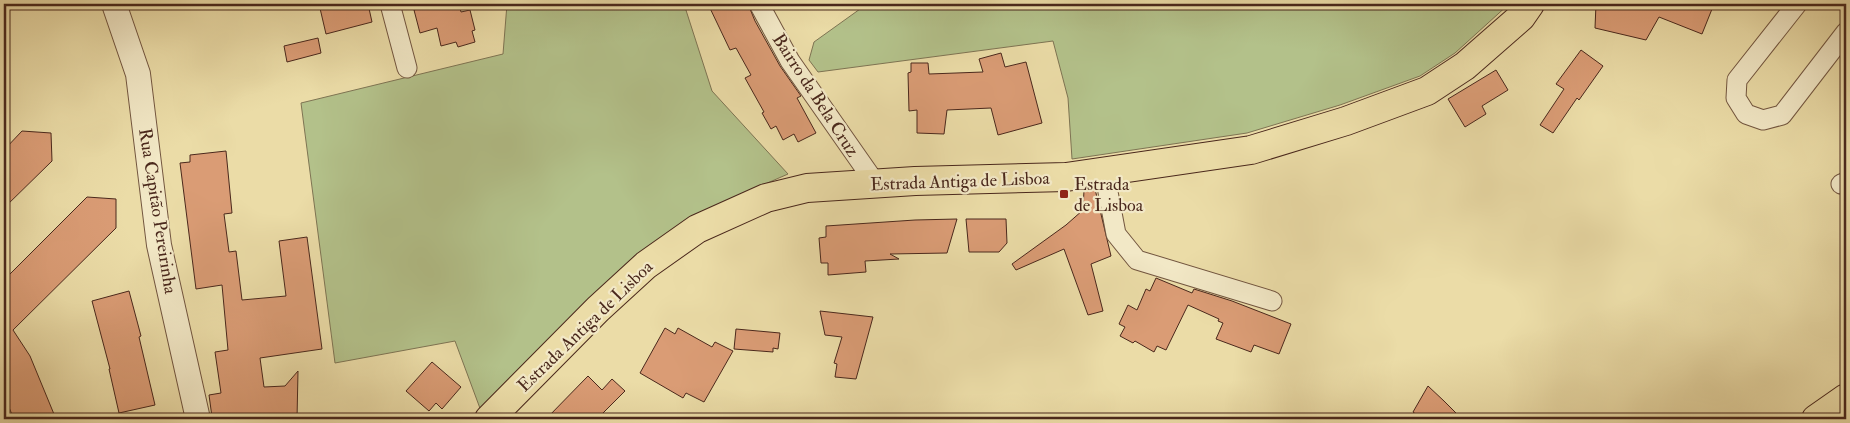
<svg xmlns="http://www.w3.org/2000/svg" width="1850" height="423" font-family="'IM FELL Double Pica',serif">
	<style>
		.green { fill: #b3c18a; stroke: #7e7453 }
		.building { fill: #da9c75; stroke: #4a281c }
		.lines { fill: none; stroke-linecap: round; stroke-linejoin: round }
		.minor-casing { stroke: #72553f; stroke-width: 21 }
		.tertiary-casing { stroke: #72553f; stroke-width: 26 }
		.primary-casing { stroke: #4a281c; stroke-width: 30 }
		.trunk-casing { stroke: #4a281c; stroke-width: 30 }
		.minor { stroke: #f2e8c6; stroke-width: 19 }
		.tertiary { stroke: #f2e8c6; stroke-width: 24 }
		.primary { stroke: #ebdca7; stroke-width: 28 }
		.trunk { stroke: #ebdca7; stroke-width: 28 }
		.poi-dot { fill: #8f2418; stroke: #f2e8c6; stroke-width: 2 }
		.labels { text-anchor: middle; stroke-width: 4.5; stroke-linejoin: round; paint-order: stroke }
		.street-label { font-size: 18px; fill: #4a281c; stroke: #f2e8c6 }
		.poi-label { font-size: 18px; fill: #4a281c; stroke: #f2e8c6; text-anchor: start }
	</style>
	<rect width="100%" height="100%" fill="#ebdca7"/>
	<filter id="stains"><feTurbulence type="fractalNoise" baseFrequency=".004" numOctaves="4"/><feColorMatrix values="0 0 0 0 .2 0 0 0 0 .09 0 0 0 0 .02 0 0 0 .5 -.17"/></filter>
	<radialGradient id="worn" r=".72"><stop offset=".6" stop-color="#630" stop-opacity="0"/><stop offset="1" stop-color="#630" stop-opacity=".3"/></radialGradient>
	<!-- green -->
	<g class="green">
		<polygon points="507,4 684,4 712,91 788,174 692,216 638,254 590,298 509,379 481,411 455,341 335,363 301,103 503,54"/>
		<polygon points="867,4 1509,4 1455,53 1420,76 1340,105 1247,133 1072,159 1068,98 1053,41 818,72 809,60 814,42"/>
	</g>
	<!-- building -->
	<g class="building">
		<polygon points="319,4 368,4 372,22 326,34"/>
		<polygon points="420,4 459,4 461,12 470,10 475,30 472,31 475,42 458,47 456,42 441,46 437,28 420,33 414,10 421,8"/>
		<polygon points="708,4 748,4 755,21 780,66 801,96 797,98 816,133 798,142 794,134 783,140 776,126 771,129 762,113 764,112 745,78 751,75 736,48 730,50"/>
		<polygon points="1596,4 1714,4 1702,34 1659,17 1646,40 1595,28"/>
		<polygon points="318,38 321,53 287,62 284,46"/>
		<polygon points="1581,50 1603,66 1579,100 1577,98 1553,133 1540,125 1564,89 1556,84"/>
		<polygon points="1001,53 1005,67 1026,62 1042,123 998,135 991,108 947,110 944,134 917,133 917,110 909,111 908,73 911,72 911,63 928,63 929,74 983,72 979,59"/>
		<polygon points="1496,70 1508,90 1482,106 1486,114 1465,127 1448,99"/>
		<polygon points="22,131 51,133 52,161 4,208 4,150"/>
		<polygon points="226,151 232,213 224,214 229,252 236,251 242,300 286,296 279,241 307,237 322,349 260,358 264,387 285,386 298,371 297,419 229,419 229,415 212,417 209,395 221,393 215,352 228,350 222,285 196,289 180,163 190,162 190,155"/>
		<polygon points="1095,189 1111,256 1091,264 1103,311 1088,315 1064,249 1016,270 1012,264 1066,225 1083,210 1084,190"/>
		<polygon points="87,197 116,199 116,228 13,330 30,356 56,419 14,419 4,396 4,280"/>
		<polygon points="957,219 947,253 890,254 899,259 865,261 866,272 828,275 828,263 821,263 819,238 826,237 826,226 915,220"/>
		<polygon points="966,219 1006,219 1007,243 999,252 969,252"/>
		<polygon points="1156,278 1192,293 1194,289 1232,301 1291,324 1279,354 1254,345 1251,352 1216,339 1223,323 1218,321 1219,319 1188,305 1166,350 1157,346 1154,352 1135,341 1133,343 1120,336 1125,327 1119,324 1128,305 1137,310 1146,289 1150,291"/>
		<polygon points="129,291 141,336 139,337 155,405 119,413 109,369 110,369 92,301"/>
		<polygon points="820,311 873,317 856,379 835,377 837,364 834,363 842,337 825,335"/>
		<polygon points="665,328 675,334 678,328 712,347 715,342 733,351 704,402 686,393 683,398 640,373"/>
		<polygon points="736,329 780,333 778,349 773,348 773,352 734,349"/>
		<polygon points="432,362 461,387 442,409 436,403 429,411 406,391"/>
		<polygon points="588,376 602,390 612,379 625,391 597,419 546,419"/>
		<polygon points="1428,386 1444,401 1462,419 1422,419 1413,412"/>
	</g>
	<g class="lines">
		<defs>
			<g id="minor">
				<polyline points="390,4 407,68"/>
				<polyline points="759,4 790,61 876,184"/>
				<polyline points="1797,4 1737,80 1736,98 1746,114 1763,120 1782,115 1846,32"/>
				<polyline points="1104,171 1116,234 1137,260 1272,301"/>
				<polyline points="1841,184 1846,182"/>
			</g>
			<polyline id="tertiary" points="114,4 138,74 159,245 198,419"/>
			<polyline id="primary" points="489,419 598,309 646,265 697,229 766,198 807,188 915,181 1066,177 1251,150 1346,121 1427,91 1465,66 1521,17 1530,4"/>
			<polyline id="trunk" points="1816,419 1846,398"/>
		</defs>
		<!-- minor casing -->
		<use href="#minor" class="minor-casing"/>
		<!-- tertiary casing -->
		<use href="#tertiary" class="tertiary-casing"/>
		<!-- primary casing -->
		<use href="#primary" class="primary-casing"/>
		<!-- trunk casing -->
		<use href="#trunk" class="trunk-casing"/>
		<!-- minor -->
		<use href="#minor" class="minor"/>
		<!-- tertiary -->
		<use href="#tertiary" class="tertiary"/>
		<!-- primary -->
		<use href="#primary" class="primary"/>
		<!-- trunk -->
		<use href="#trunk" class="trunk"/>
	</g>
	<!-- markers -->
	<rect class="poi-dot" x="1059" y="189" width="10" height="10" rx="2.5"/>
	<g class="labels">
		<!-- street labels -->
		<g class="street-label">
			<text transform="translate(816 95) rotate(57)" y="6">Bairro da Bela Cruz</text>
			<text transform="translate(960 181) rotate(-2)" y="6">Estrada Antiga de Lisboa</text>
			<text transform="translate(158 211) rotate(81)" y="6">Rua Capitão Pereirinha</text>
			<text transform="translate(585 326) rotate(-44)" y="6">Estrada Antiga de Lisboa</text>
		</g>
		<!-- poi labels -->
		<g class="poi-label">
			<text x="1074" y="190">Estrada<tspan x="1074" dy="21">de Lisboa</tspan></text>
		</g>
	</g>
	<!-- margin -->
	<rect width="1850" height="423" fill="none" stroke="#ebdca7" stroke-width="20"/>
	<rect x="5" y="5" width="1840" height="413" fill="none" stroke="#4a281c" stroke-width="2.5"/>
	<rect x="10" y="10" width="1830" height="403" fill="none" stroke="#4a281c"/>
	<rect width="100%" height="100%" filter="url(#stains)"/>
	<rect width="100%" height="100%" fill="url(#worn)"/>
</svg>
